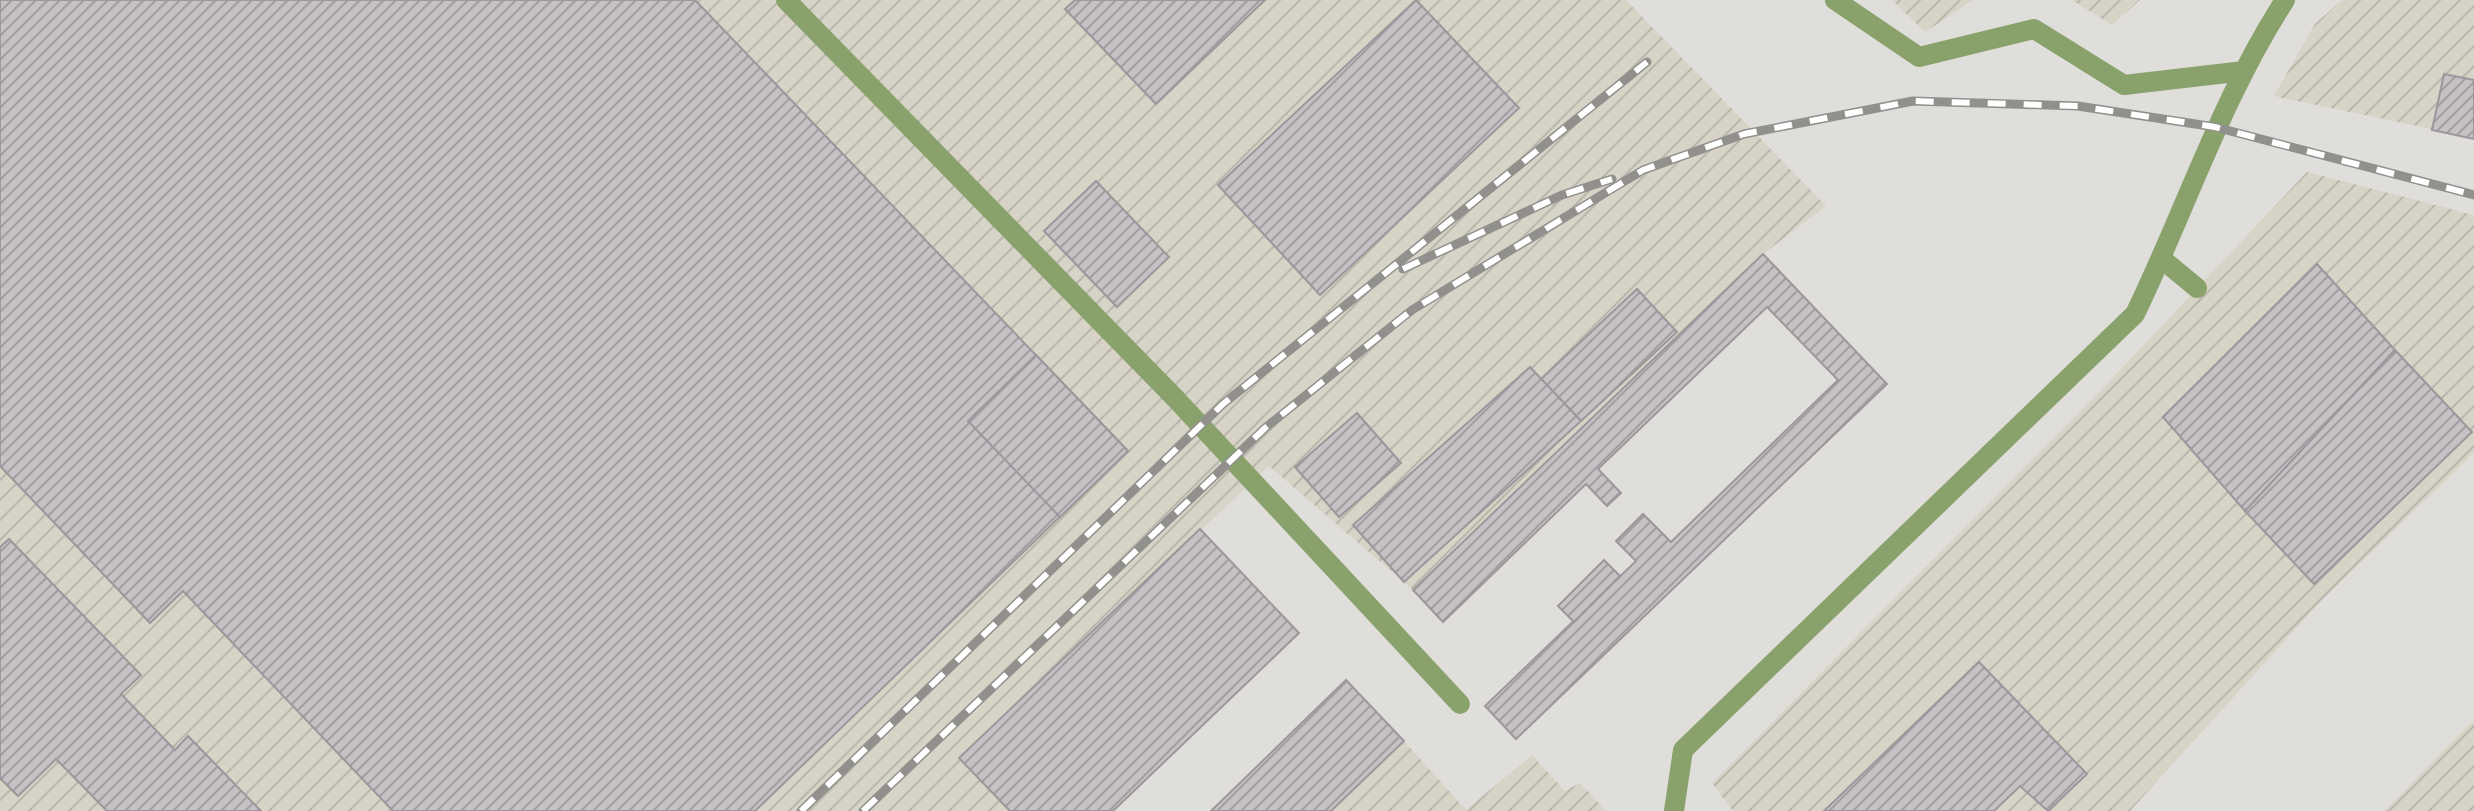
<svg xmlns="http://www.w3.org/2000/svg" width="2474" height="811" font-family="'PT Sans',sans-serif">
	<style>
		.industrial { fill: url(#industrial-furrows) }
		.building { fill: url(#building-hatch); stroke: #9b979b; stroke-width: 2 }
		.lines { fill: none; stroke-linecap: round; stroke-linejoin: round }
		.minor { stroke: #89a26c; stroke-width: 20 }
		.rail-casing { stroke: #91908d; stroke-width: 9 }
		.rail { stroke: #fff; stroke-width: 6; stroke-dasharray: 18; stroke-linecap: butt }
	</style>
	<defs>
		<pattern id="industrial-furrows" width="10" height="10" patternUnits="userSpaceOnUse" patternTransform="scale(2)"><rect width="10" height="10" fill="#d7d3c7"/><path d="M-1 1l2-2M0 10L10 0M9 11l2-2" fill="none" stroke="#b9b6ac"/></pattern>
		<pattern id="building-hatch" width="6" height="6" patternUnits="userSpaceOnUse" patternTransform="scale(2)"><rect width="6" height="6" fill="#c5c1c5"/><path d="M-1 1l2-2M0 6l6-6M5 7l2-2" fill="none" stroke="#a19ea1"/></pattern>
	</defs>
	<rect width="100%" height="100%" fill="#e0deda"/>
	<!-- industrial -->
	<g class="industrial">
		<polygon points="0,0 1626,0 1826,206 1763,254 1413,590 1269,466 960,758 1010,811 0,811"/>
		<polygon points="1892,0 1973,0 1925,32"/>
		<polygon points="2072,0 2140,0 2112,25"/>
		<polygon points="2342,0 2474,0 2474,138 2274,96 2315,24"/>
		<polygon points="2307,172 2474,215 2474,453 2320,602 2130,811 1733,811 1712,783 2105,386"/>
		<polygon points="2474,720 2474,811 2384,811"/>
		<polygon points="1404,741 1466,810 1532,755 1565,791 1580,783 1606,811 1331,811"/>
	</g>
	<!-- building -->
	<g class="building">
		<polygon points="0,0 695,0 1128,451 755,811 393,811 183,591 150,623 0,466"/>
		<polygon points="1075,0 1265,0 1156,104 1065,9"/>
		<polygon points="1416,0 1519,108 1320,295 1218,185"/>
		<polygon points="2444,74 2474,80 2474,139 2432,130"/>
		<polygon points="1096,181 1169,257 1117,307 1044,231"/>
		<polygon points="1763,254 1887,384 1516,739 1485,706 1636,561 1616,541 1643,514 1671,542 1838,380 1767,307 1598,469 1621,493 1607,506 1586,484 1443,622 1413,590"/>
		<polygon points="2317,264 2395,350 2245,511 2163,417"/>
		<polygon points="1637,289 1677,332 1581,421 1541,379"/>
		<polygon points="2395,350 2472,432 2314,584 2245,511"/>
		<polygon points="1036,355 1128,451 1060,517 968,421"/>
		<polygon points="1530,367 1581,421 1404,582 1353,525"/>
		<polygon points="1357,413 1401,463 1339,517 1295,467"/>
		<polygon points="1200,529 1299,633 1113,811 1010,811 959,758"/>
		<polygon points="9,539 141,675 121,694 175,750 188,736 261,811 107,811 56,759 18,796 0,778 0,547"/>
		<polygon points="1604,560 1620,576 1574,622 1558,606"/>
		<polygon points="1979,662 2087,774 2048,811 2020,786 1994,811 1824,811"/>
		<polygon points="1346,680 1404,741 1331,811 1211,811"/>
	</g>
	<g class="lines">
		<!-- minor -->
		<g class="minor">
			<polyline points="786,0 1176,399 1460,704"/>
			<polyline points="1835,0 1919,57 2034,29 2124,85 2244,71"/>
			<polyline points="2162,259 2197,288"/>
			<path d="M 1674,811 L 1683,750 L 2135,314 C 2186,209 2221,99 2285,0"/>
		</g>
		<defs>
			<g id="rail">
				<polyline points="1403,269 1562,195 1612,179"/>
				<polyline points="801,811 1223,404 1647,62"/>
				<polyline points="863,811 1265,428 1412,310 1643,170 1744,134 1913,101 2078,106 2215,127 2474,195"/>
			</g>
		</defs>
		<!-- rail casing -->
		<use href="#rail" class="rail-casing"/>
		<!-- rail -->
		<use href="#rail" class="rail"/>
	</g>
</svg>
